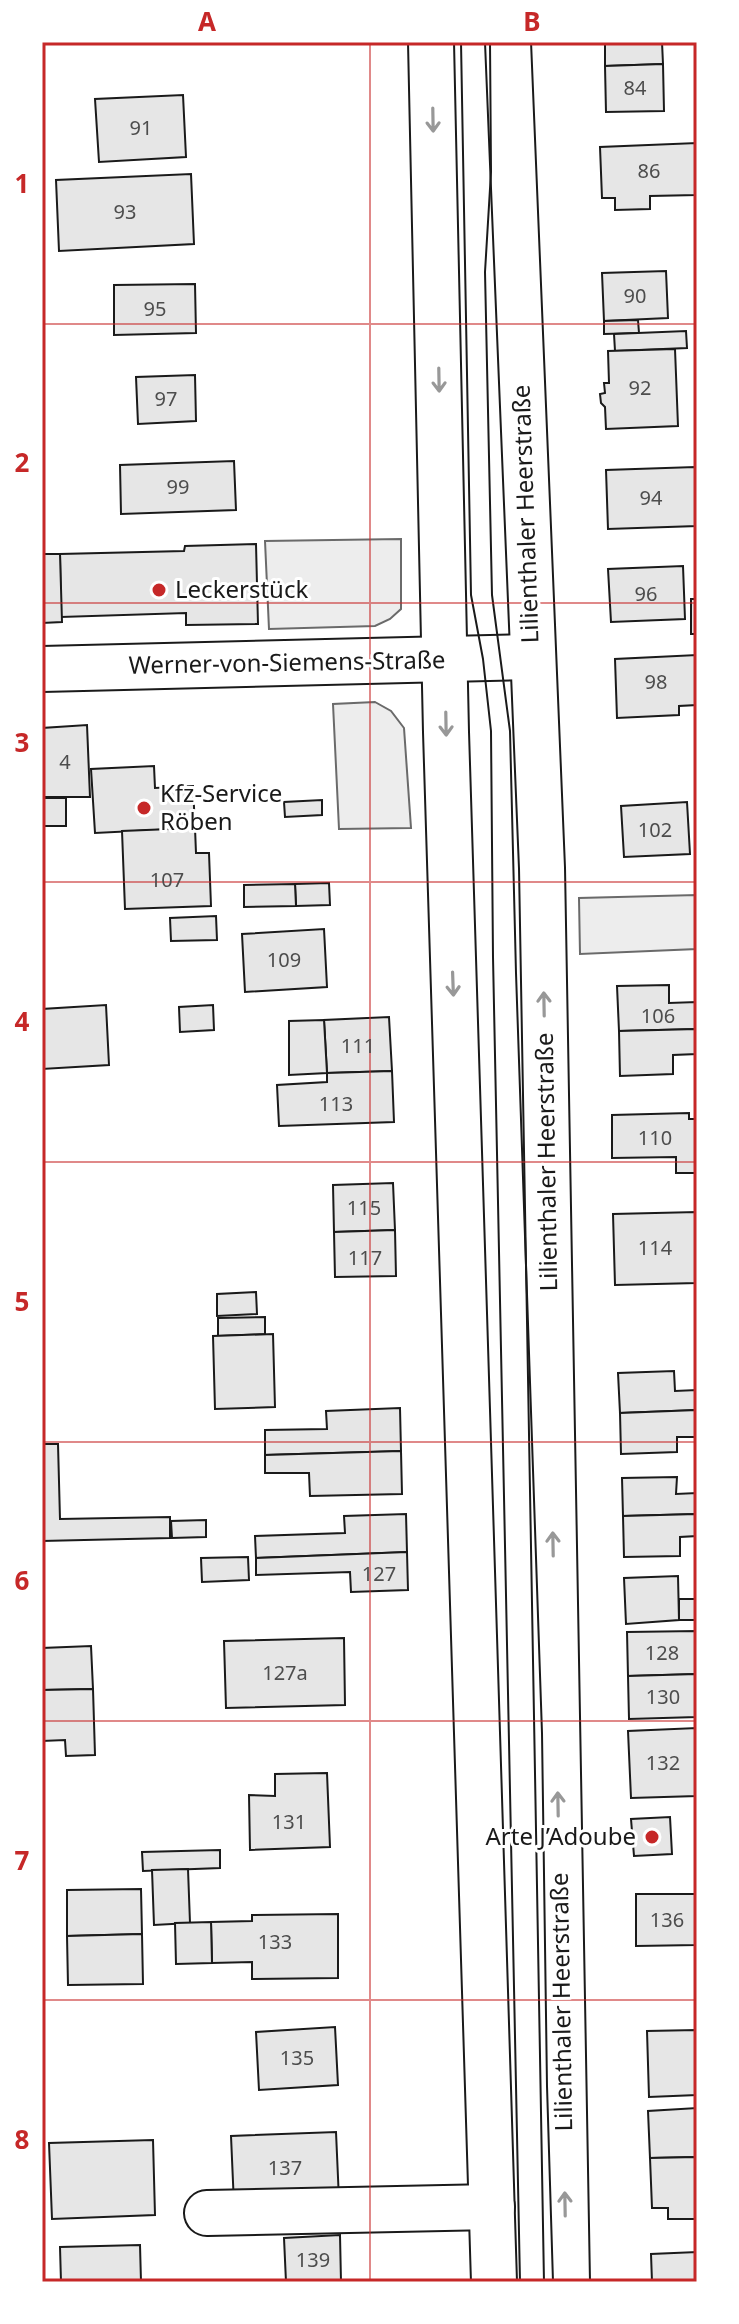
<svg xmlns="http://www.w3.org/2000/svg" width="739" height="2324" font-family="'Noto Sans',sans-serif">
	<style>
		.built { fill: #ededed; stroke: #6a6a6a; stroke-width: 2 }
		.building { fill: #e6e6e6; stroke: #1a1a1a; stroke-width: 2 }
		.lines { fill: none; stroke-linecap: round; stroke-linejoin: round }
		.minor-casing { stroke: #1a1a1a; stroke-width: 48 }
		.major-casing { stroke: #1a1a1a; stroke-width: 48 }
		.minor { stroke: #fff; stroke-width: 44 }
		.major { stroke: #fff; stroke-width: 44 }
		.tram { stroke: #1a1a1a; stroke-width: 2 }
		.oneway { stroke: #989898 }
		.grid { fill: none; stroke: #c62828; stroke-width: 2; stroke-opacity: 0.55 }
		.poi-dot { fill: #c62828; stroke: #fff; stroke-width: 3 }
		.labels { text-anchor: middle; stroke-width: 6; stroke-linejoin: round; paint-order: stroke }
		.number-label { font-size: 20px; fill: #4d4d4d }
		.street-label { font-size: 24px; fill: #1a1a1a; stroke: #fff }
		.poi-label { font-size: 24px; fill: #1a1a1a; stroke: #fff; text-anchor: start }
		.neatline { fill: none; stroke: #c62828; stroke-width: 3 }
		.grid-label { font-size: 26px; text-anchor: middle; font-weight: bold; fill: #c62828 }
	</style>
	<rect width="100%" height="100%" fill="#fff"/>
	<!-- built -->
	<g class="built">
		<polygon points="401,539 401,609 390,619 375,626 269,629 265,541"/>
		<polygon points="375,702 391,711 404,728 411,828 339,829 333,704"/>
		<polygon points="697,895 697,949 580,954 579,898"/>
	</g>
	<!-- building -->
	<g class="building">
		<polygon points="605,42 662,42 663,64 605,66"/>
		<polygon points="663,64 664,111 606,112 605,66"/>
		<polygon points="183,95 186,157 99,162 95,99"/>
		<polygon points="697,143 697,195 650,196 650,209 615,210 615,198 602,198 600,147"/>
		<polygon points="191,174 194,244 59,251 56,180"/>
		<polygon points="666,271 668,318 604,321 602,273"/>
		<polygon points="195,284 196,333 114,335 114,285"/>
		<polygon points="638,320 639,333 604,334 604,321"/>
		<polygon points="686,331 687,348 615,351 614,334"/>
		<polygon points="675,349 678,426 606,429 605,407 601,403 600,394 605,393 604,383 609,383 608,351"/>
		<polygon points="195,375 196,421 138,424 136,377"/>
		<polygon points="234,461 236,510 121,514 120,465"/>
		<polygon points="695,467 697,526 608,529 606,470"/>
		<polygon points="256,544 258,624 186,625 186,613 61,617 60,554 184,551 185,546"/>
		<polygon points="42,554 60,554 62,622 42,623"/>
		<polygon points="683,566 685,619 611,622 608,569"/>
		<rect x="691" y="599" width="6" height="35"/>
		<polygon points="697,655 697,705 679,706 679,715 617,718 615,659"/>
		<polygon points="87,725 90,797 42,797 42,728"/>
		<polygon points="154,766 155,788 193,786 195,828 95,833 91,769"/>
		<rect x="42" y="798" width="24" height="28"/>
		<polygon points="322,800 322,815 285,817 284,802"/>
		<polygon points="687,802 690,854 624,857 621,806"/>
		<polygon points="195,828 196,853 209,853 211,906 125,909 122,831"/>
		<polygon points="329,883 330,905 296,906 295,884"/>
		<polygon points="295,884 296,906 244,907 244,885"/>
		<polygon points="216,916 217,940 171,941 170,918"/>
		<polygon points="324,929 327,987 245,992 242,934"/>
		<polygon points="669,985 669,1003 697,1002 697,1029 619,1031 617,986"/>
		<polygon points="106,1005 109,1065 42,1069 42,1009"/>
		<polygon points="213,1005 214,1030 180,1032 179,1007"/>
		<polygon points="389,1017 392,1071 327,1073 324,1020"/>
		<polygon points="324,1020 327,1073 289,1075 289,1021"/>
		<polygon points="697,1029 697,1054 673,1055 673,1074 620,1076 619,1031"/>
		<polygon points="392,1071 394,1122 279,1126 277,1085 327,1082 327,1073"/>
		<polygon points="689,1113 689,1119 697,1119 697,1173 676,1173 676,1157 612,1158 612,1115"/>
		<polygon points="393,1183 395,1230 334,1232 333,1185"/>
		<polygon points="697,1212 697,1283 615,1285 613,1214"/>
		<polygon points="395,1230 396,1276 335,1277 334,1232"/>
		<polygon points="256,1292 257,1314 217,1316 217,1294"/>
		<polygon points="265,1317 265,1334 218,1336 218,1318"/>
		<polygon points="273,1334 275,1407 215,1409 213,1336"/>
		<polygon points="674,1371 675,1391 697,1390 697,1410 620,1413 618,1373"/>
		<polygon points="400,1408 401,1451 265,1455 265,1430 327,1429 326,1411"/>
		<polygon points="697,1410 697,1437 677,1437 677,1452 621,1454 620,1413"/>
		<polygon points="42,1444 58,1444 60,1519 170,1517 170,1538 42,1541"/>
		<polygon points="401,1451 402,1494 310,1496 309,1473 265,1473 265,1455"/>
		<polygon points="677,1477 676,1494 697,1493 697,1514 623,1516 622,1478"/>
		<polygon points="406,1514 407,1552 256,1558 255,1536 345,1533 344,1516"/>
		<polygon points="697,1514 697,1536 680,1537 680,1556 624,1557 623,1516"/>
		<polygon points="206,1520 206,1537 172,1538 171,1521"/>
		<polygon points="407,1552 408,1590 351,1592 350,1572 256,1575 256,1558"/>
		<polygon points="248,1557 249,1580 202,1582 201,1558"/>
		<polygon points="678,1576 679,1620 626,1624 624,1578"/>
		<rect x="679" y="1599" width="18" height="21"/>
		<polygon points="697,1631 697,1674 628,1676 627,1632"/>
		<polygon points="344,1638 345,1705 226,1708 224,1641"/>
		<polygon points="91,1646 93,1689 42,1690 42,1648"/>
		<polygon points="697,1674 697,1717 629,1719 628,1676"/>
		<polygon points="93,1689 95,1755 66,1756 65,1740 42,1741 42,1690"/>
		<polygon points="697,1728 697,1796 631,1798 628,1731"/>
		<polygon points="327,1773 330,1847 250,1850 249,1795 275,1796 275,1774"/>
		<polygon points="670,1817 672,1854 634,1856 631,1819"/>
		<polygon points="220,1850 220,1868 143,1871 142,1852"/>
		<polygon points="188,1869 190,1923 154,1925 152,1870"/>
		<polygon points="141,1889 142,1934 67,1936 67,1890"/>
		<polygon points="636,1894 697,1894 697,1945 636,1946"/>
		<polygon points="338,1914 338,1978 252,1979 252,1962 212,1963 211,1922 252,1921 252,1915"/>
		<polygon points="211,1922 212,1963 176,1964 175,1923"/>
		<polygon points="142,1934 143,1984 68,1985 67,1936"/>
		<polygon points="335,2027 338,2085 259,2090 256,2032"/>
		<polygon points="697,2030 697,2095 649,2097 647,2031"/>
		<polygon points="697,2108 697,2157 650,2158 648,2111"/>
		<polygon points="336,2132 339,2200 234,2205 231,2136"/>
		<polygon points="153,2140 155,2215 52,2219 49,2143"/>
		<polygon points="697,2157 696,2219 668,2219 668,2208 652,2208 650,2158"/>
		<polygon points="340,2235 341,2282 286,2282 284,2238"/>
		<polygon points="140,2245 141,2282 61,2282 60,2247"/>
		<polygon points="697,2252 697,2282 652,2282 651,2254"/>
	</g>
	<g class="lines">
		<defs>
			<g id="minor">
				<polyline points="42,669 531,657"/>
				<polyline points="207,2213 492,2207"/>
			</g>
			<g id="major">
				<polyline points="431,42 446,732 494,2282"/>
				<polyline points="508,42 542,868 567,2282"/>
			</g>
		</defs>
		<!-- minor casing -->
		<use href="#minor" class="minor-casing"/>
		<!-- major casing -->
		<use href="#major" class="major-casing"/>
		<!-- minor -->
		<use href="#minor" class="minor"/>
		<!-- major -->
		<use href="#major" class="major"/>
		<!-- tram -->
		<g class="tram">
			<polyline points="461,42 471,595 483,659 491,731 493,957 520,2282"/>
			<polyline points="490,42 491,172 485,272 492,595 510,731 516,973 542,1733 547,2086 553,2282"/>
		</g>
	</g>
	<!-- one-way arrows -->
	<defs><path id="oneway-shaft" d="M-6 0H5M1.5-3L5.5 0L1.5 3" fill="none" stroke-width="1.6" stroke-linecap="round" stroke-linejoin="round" transform="scale(2)"/></defs>
	<g class="oneway">
		<use href="#oneway-shaft" transform="translate(433 120) rotate(89)"/>
		<use href="#oneway-shaft" transform="translate(439 380) rotate(89)"/>
		<use href="#oneway-shaft" transform="translate(446 724) rotate(89)"/>
		<use href="#oneway-shaft" transform="translate(453 984) rotate(88)"/>
		<use href="#oneway-shaft" transform="translate(544 1004) rotate(-91)"/>
		<use href="#oneway-shaft" transform="translate(553 1544) rotate(-91)"/>
		<use href="#oneway-shaft" transform="translate(558 1804) rotate(-91)"/>
		<use href="#oneway-shaft" transform="translate(565 2204) rotate(-91)"/>
	</g>
	<!-- grid -->
	<path class="grid" d="M 370,42 L 370,2282M 42,324 L 697,324M 42,603 L 697,603M 42,882 L 697,882M 42,1162 L 697,1162M 42,1442 L 697,1442M 42,1721 L 697,1721M 42,2000 L 697,2000"/>
	<!-- markers -->
	<g class="poi-dot">
		<circle cx="159" cy="590" r="8"/>
		<circle cx="144" cy="808" r="8"/>
		<circle cx="652" cy="1837" r="8"/>
	</g>
	<g class="labels">
		<!-- number labels -->
		<g class="number-label">
			<text x="635" y="95">84</text>
			<text x="141" y="135">91</text>
			<text x="649" y="178">86</text>
			<text x="125" y="219">93</text>
			<text x="635" y="303">90</text>
			<text x="155" y="316">95</text>
			<text x="640" y="395">92</text>
			<text x="166" y="406">97</text>
			<text x="178" y="494">99</text>
			<text x="651" y="505">94</text>
			<text x="646" y="601">96</text>
			<text x="656" y="689">98</text>
			<text x="65" y="769">4</text>
			<text x="655" y="837">102</text>
			<text x="167" y="887">107</text>
			<text x="284" y="967">109</text>
			<text x="658" y="1023">106</text>
			<text x="358" y="1053">111</text>
			<text x="336" y="1111">113</text>
			<text x="655" y="1145">110</text>
			<text x="364" y="1215">115</text>
			<text x="655" y="1255">114</text>
			<text x="365" y="1265">117</text>
			<text x="379" y="1581">127</text>
			<text x="662" y="1660">128</text>
			<text x="285" y="1680">127a</text>
			<text x="663" y="1704">130</text>
			<text x="663" y="1770">132</text>
			<text x="289" y="1829">131</text>
			<text x="667" y="1927">136</text>
			<text x="275" y="1949">133</text>
			<text x="297" y="2065">135</text>
			<text x="285" y="2175">137</text>
			<text x="313" y="2267">139</text>
		</g>
		<!-- street labels -->
		<g class="street-label">
			<text transform="translate(526 514) rotate(-92)" y="8">Lilienthaler Heerstraße</text>
			<text transform="translate(287 663) rotate(-1)" y="8">Werner-von-Siemens-Straße</text>
			<text transform="translate(547 1162) rotate(-91)" y="8">Lilienthaler Heerstraße</text>
			<text transform="translate(562 2002) rotate(-91)" y="8">Lilienthaler Heerstraße</text>
		</g>
		<!-- poi labels -->
		<g class="poi-label">
			<text x="175" y="598">Leckerstück</text>
			<text x="160" y="802">Kfz-Service<tspan x="160" dy="28">Röben</tspan></text>
			<text x="636" y="1845" text-anchor="end">Arte J’Adoube</text>
		</g>
	</g>
	<!-- border -->
	<rect width="739" height="2324" fill="none" stroke="#ffffff" stroke-width="88"/>
	<rect x="44" y="44" width="651" height="2236" class="neatline"/>
	<g class="grid-label">
		<text x="207" y="31">A</text>
		<text x="532" y="31">B</text>
		<text x="22" y="193">1</text>
		<text x="22" y="472">2</text>
		<text x="22" y="752">3</text>
		<text x="22" y="1031">4</text>
		<text x="22" y="1311">5</text>
		<text x="22" y="1590">6</text>
		<text x="22" y="1870">7</text>
		<text x="22" y="2149">8</text>
	</g>
</svg>
